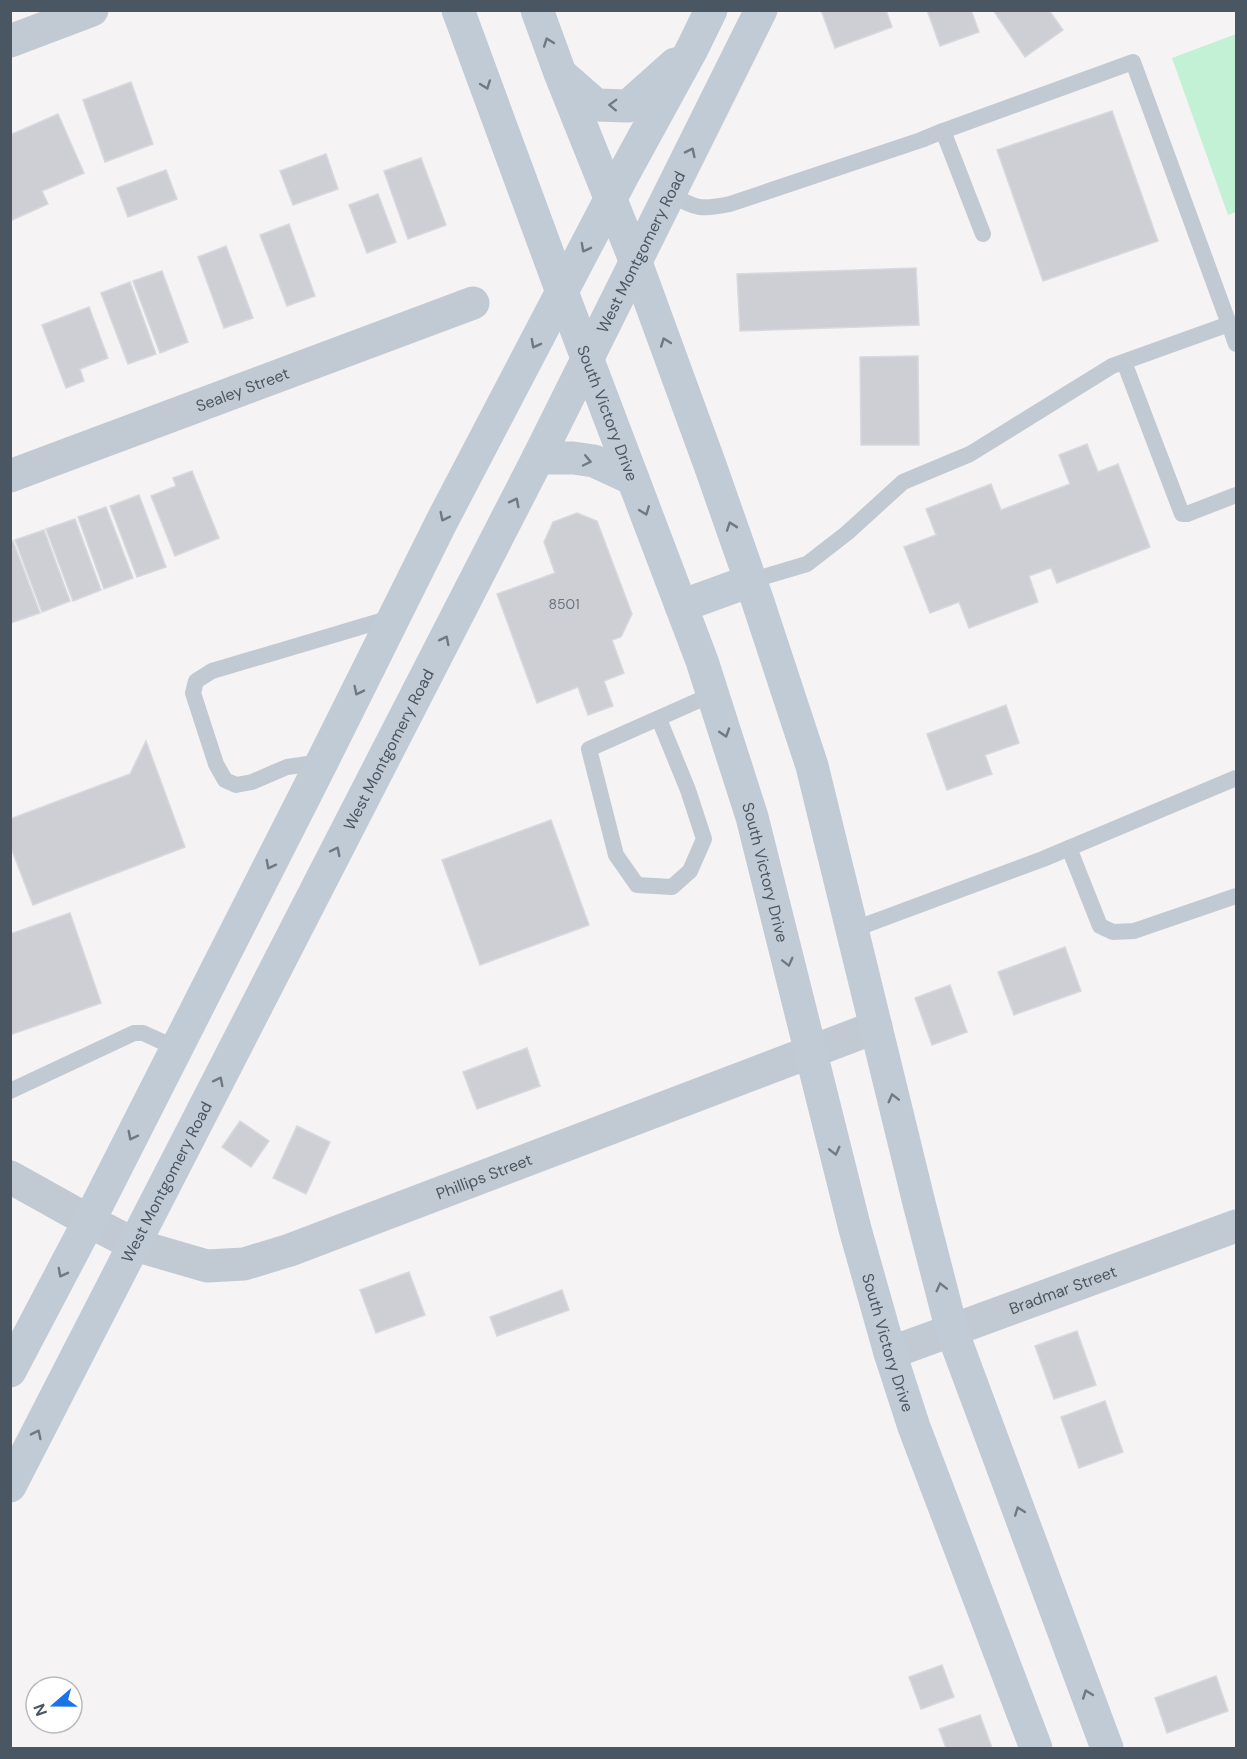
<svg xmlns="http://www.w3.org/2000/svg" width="1247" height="1759" font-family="'DM Sans',sans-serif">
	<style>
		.green { fill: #c3f1d5 }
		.building { fill: #cdcfd5; stroke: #d7d9de; stroke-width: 1.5 }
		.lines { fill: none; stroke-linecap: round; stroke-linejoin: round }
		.lane { stroke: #c1cad2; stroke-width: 16 }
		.street { stroke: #c1cad2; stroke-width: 33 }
		.secondary { stroke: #c1cbd6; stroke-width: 33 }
		.oneway { stroke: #6e7984 }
		.labels { text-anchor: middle; stroke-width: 6; stroke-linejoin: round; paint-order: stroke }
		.number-label { font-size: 14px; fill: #6b747e }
		.street-label { font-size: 16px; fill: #4a5661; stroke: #fff }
	</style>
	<rect width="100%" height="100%" fill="#f5f3f3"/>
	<!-- green -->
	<polygon class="green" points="1236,34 1236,212 1228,215 1172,58"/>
	<!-- building -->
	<g class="building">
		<polygon points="821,10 886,10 892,27 835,48"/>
		<polygon points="927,10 971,10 979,32 940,46"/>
		<polygon points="993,10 1049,10 1063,30 1025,57"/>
		<polygon points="131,82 153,144 105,162 83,100"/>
		<polygon points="1112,111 1158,241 1043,281 997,150"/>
		<polygon points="58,114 84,173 42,191 48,204 10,221 10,135"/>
		<polygon points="326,154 338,189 293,205 280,171"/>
		<polygon points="421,158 446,225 408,239 384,171"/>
		<polygon points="166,170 177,199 128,217 117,188"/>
		<polygon points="378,194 396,242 367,253 349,205"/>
		<polygon points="289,224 315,296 287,306 260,235"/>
		<polygon points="226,246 253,318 224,328 198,257"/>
		<polygon points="916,268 919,325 740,331 737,274"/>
		<polygon points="162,271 188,342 160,353 133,281"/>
		<polygon points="130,282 156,354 128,364 101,293"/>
		<polygon points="89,307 108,358 80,369 84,381 66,388 42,325"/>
		<polygon points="918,356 919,445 861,445 860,357"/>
		<polygon points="1087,444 1098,472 1118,464 1150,547 1057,583 1051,568 1029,576 1038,602 969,628 959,602 930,613 904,547 936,535 926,509 991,484 1001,510 1070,484 1059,455"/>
		<polygon points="192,471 219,538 175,556 151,496 176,486 173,478"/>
		<polygon points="139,495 166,567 137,577 110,506"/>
		<polygon points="106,507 133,578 104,589 78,517"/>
		<polygon points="577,513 597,521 632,614 621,637 612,640 624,673 604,681 613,706 588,715 578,687 537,703 497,594 555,573 544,542 553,522"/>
		<polygon points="75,519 101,590 73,601 46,529"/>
		<polygon points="44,530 70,601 42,612 15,540"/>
		<polygon points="13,541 40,613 11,623 10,542"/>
		<polygon points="1006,705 1019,743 985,755 992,774 947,790 927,734"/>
		<polygon points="146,741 185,847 33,905 10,845 10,819 130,774"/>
		<polygon points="551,820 589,925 480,965 442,860"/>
		<polygon points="70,913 101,1003 10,1035 10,934"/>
		<polygon points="1065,947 1081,991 1014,1015 998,972"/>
		<polygon points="950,985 967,1032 932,1045 915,998"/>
		<polygon points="527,1048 540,1086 477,1109 463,1072"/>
		<polygon points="240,1121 269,1141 251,1167 222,1147"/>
		<polygon points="297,1126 330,1142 306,1194 273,1178"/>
		<polygon points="409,1272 425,1315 376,1333 360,1290"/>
		<polygon points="562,1290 569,1310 497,1336 490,1317"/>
		<polygon points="1077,1331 1096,1385 1054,1399 1035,1346"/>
		<polygon points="1105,1401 1123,1452 1079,1468 1061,1417"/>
		<polygon points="942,1665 954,1697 921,1709 909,1677"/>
		<polygon points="1216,1676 1228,1711 1167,1733 1155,1698"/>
		<polygon points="980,1715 992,1748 946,1748 939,1729"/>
	</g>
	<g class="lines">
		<!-- lane -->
		<g class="lane">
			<polyline points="943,131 1133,62 1229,324"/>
			<path d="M 670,194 C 696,209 701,210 730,204 L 921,140 L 943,131 L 983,234"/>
			<polyline points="1124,362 1182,514 1187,514 1236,495"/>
			<polyline points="750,581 807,564 847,533 903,482 970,454 1112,366 1229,324 1236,344"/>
			<polyline points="659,719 688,790 704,839 690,871 672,887 637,885 616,855 589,749 713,694"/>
			<polyline points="322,762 287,767 252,782 236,785 225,780 216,764 193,693 196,681 212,671 394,617"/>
			<polyline points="1069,848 1100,926 1113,932 1134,931 1236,896"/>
			<polyline points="852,930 1043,859 1236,778"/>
			<polyline points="10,1091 134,1033 143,1033 176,1048"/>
		</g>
		<!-- street -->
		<g class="street">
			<polyline points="10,41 92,10"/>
			<path id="s1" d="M 10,476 L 473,303"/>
			<path id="s2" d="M 10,1177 L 89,1221 L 135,1245 L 207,1266 L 244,1264 L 290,1250 L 876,1027"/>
			<path id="s3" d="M 890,1353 L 1236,1226"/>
		</g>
		<!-- secondary -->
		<g class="secondary">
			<path id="s4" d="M 458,10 L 562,292 L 702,661 L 752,817 L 855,1229 L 890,1353 L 914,1427 L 1036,1748"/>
			<polyline points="537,10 560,73 635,260 710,465 757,599 812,766 919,1203 952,1331 1107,1748"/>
			<polyline points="564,77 596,105 628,106 675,64"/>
			<polyline points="538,458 573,458 594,461 633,479"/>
			<polyline points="681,606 750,581"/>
			<polyline points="10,1371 89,1221 322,762 442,521 623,175 692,49 711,10"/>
			<path id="s5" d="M 10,1486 L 538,458 L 761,10"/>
		</g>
	</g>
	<!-- one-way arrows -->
	<defs><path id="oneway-chevron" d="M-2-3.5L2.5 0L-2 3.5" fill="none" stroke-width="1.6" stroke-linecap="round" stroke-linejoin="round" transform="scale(1.5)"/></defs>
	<g class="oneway">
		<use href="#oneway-chevron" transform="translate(548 42) rotate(-110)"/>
		<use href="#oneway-chevron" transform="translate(486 85) rotate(70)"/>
		<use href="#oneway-chevron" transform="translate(613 105) rotate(-178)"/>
		<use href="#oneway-chevron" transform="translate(691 152) rotate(-64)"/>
		<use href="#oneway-chevron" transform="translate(585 248) rotate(118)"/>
		<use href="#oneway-chevron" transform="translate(665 342) rotate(-110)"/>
		<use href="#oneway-chevron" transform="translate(535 344) rotate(118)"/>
		<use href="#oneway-chevron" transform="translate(587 461) rotate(12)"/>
		<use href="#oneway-chevron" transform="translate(515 502) rotate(-63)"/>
		<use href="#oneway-chevron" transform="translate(645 511) rotate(69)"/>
		<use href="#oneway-chevron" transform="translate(444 517) rotate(117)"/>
		<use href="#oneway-chevron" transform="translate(731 526) rotate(-109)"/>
		<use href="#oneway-chevron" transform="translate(445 640) rotate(-63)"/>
		<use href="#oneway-chevron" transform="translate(358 691) rotate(116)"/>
		<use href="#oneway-chevron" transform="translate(725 733) rotate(72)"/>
		<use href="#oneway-chevron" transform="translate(336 851) rotate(-63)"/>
		<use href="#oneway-chevron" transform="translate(270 865) rotate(117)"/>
		<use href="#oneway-chevron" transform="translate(788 962) rotate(76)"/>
		<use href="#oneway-chevron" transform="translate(219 1081) rotate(-63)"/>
		<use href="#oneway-chevron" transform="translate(893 1098) rotate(-104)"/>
		<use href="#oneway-chevron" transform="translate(132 1136) rotate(117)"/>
		<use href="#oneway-chevron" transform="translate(835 1151) rotate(76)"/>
		<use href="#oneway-chevron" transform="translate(62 1273) rotate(118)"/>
		<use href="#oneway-chevron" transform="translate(941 1287) rotate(-104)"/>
		<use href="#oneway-chevron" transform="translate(37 1434) rotate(-64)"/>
		<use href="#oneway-chevron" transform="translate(1019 1511) rotate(-110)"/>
		<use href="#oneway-chevron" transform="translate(1087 1694) rotate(-110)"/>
	</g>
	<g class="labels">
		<!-- number labels -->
		<g class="number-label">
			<text x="564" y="609">8501</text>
		</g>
		<!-- street labels -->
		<g class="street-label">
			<text dy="6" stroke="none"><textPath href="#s5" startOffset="1386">West Montgomery Road</textPath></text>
			<text dy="6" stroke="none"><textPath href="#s1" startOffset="248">Sealey Street</textPath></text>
			<text dy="6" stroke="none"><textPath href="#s4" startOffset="430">South Victory Drive</textPath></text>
			<text dy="6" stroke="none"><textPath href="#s5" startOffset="828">West Montgomery Road</textPath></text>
			<text dy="6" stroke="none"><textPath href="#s4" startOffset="916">South Victory Drive</textPath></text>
			<text dy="6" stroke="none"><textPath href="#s2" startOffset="510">Phillips Street</textPath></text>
			<text dy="6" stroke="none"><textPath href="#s5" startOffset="342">West Montgomery Road</textPath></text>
			<text dy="6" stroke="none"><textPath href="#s3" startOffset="184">Bradmar Street</textPath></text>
			<text dy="6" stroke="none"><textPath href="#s4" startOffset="1402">South Victory Drive</textPath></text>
		</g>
	</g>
	<!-- border -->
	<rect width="1247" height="1759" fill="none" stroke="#4a5661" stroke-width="24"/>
	<!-- north arrow -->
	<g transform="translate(54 1705) rotate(250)"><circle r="28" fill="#ffffff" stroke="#b7bbc0" stroke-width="1.5"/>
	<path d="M0-4.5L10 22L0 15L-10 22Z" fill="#1a73e8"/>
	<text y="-9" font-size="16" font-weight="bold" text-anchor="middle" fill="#4a5661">N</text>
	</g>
</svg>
